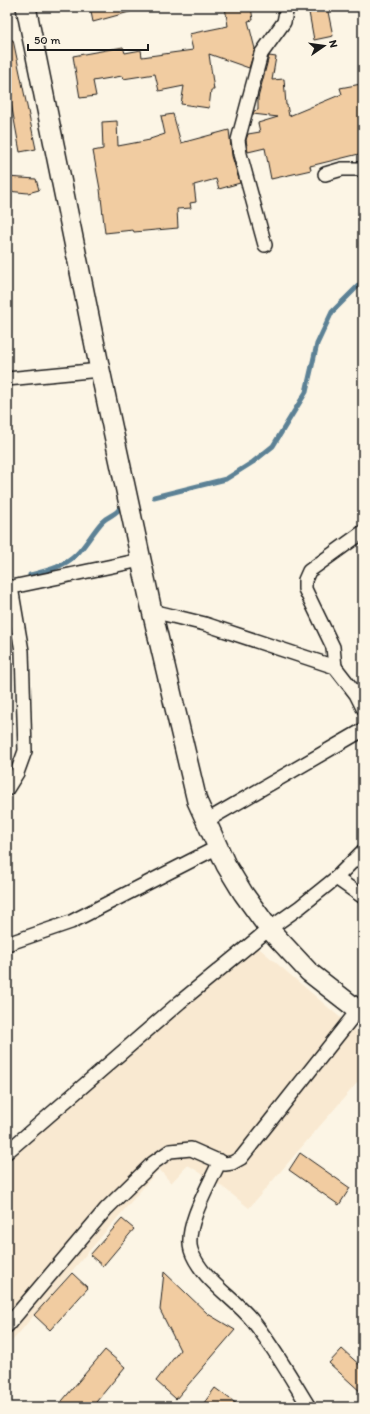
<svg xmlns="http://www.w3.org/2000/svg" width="370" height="1414" font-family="Itim,sans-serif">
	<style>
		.built { fill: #f9e9d1 }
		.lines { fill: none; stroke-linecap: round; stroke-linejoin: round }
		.stream { stroke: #5b8195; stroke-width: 5 }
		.building { fill: #f1cca1; stroke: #1c1c1c }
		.minor-casing { stroke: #1c1c1c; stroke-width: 16 }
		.secondary-casing { stroke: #1c1c1c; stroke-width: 22 }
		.minor { stroke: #fcf5e5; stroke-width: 13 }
		.secondary { stroke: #fcf5e5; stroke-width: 19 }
	</style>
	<rect width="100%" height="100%" fill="#fcf5e5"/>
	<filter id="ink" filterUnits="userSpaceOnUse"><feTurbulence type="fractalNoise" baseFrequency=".025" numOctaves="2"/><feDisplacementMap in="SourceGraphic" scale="8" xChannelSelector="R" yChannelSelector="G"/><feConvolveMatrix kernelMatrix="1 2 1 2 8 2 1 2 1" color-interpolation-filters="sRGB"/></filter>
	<g filter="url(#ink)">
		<!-- built -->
		<polygon class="built" points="253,943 363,1037 363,1076 249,1208 224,1188 188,1165 171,1183 159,1169 7,1347 7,1149"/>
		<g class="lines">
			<!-- stream -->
			<g class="stream">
				<polyline points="154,497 226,479 253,462 273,446 306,392 317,344 332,312 363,281"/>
				<path d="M 30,575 C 41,572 56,569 65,563 C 82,554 90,535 102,522 C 111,513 115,517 123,504"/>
			</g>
		</g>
		<!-- building -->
		<g class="building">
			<polygon points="90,7 132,7 133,11 93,22"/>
			<polygon points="225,7 251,7 253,20 248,21 255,49 249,68 209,54 214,90 211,90 209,108 181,104 184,86 159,91 155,74 123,79 122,76 93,81 96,96 80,98 73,56 123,47 125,53 141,50 142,57 193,50 189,34 228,26"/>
			<polygon points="308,7 327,7 333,36 314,40"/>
			<polygon points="7,40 13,40 36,149 20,152 7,81"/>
			<polygon points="269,56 276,57 272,80 284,79 286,105 287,105 289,116 342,94 340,88 361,84 363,95 363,153 310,166 311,170 271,179 265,148 248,152 246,140 248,134 260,132 258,123 278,117 253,114 254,111 258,110 258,98"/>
			<polygon points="173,114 181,143 229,130 232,156 240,183 219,189 216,179 194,185 196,202 190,203 191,208 177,209 178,228 134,232 133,230 105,233 100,189 93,151 103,149 102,122 117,121 118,146 150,140 150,139 165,134 161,116"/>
			<polygon points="7,177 36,179 39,190 28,193 7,191"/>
			<polygon points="300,1153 350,1188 339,1205 289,1170"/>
			<polygon points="122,1219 134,1229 103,1266 90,1255"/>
			<polygon points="164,1272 208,1314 235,1330 176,1399 156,1381 180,1350 160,1310"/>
			<polygon points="72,1273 88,1288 50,1330 34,1315"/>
			<polygon points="342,1349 363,1368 363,1394 329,1363"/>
			<polygon points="105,1350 125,1367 92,1407 57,1407"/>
			<polygon points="215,1388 241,1407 201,1407"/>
		</g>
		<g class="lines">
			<defs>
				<g id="minor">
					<polyline points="325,174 342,169 363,169"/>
					<polyline points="265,245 240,154 238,140 261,54 284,22 287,7"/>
					<polyline points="7,379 100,370"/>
					<polyline points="7,588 141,560"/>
					<polyline points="152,611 205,624 335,667 356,694 363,708"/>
					<polyline points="335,667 333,647 305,589 305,580 309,571 363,532"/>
					<polyline points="7,789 17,773 25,751 22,651 11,587"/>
					<polyline points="206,821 363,730"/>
					<polyline points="336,878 363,897"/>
					<polyline points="7,944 71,922 218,847"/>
					<polyline points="7,1152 180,1002 269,929 300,907 336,878 363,851"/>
					<path d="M 220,1161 C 210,1183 184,1227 191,1250 C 199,1277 235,1299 252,1320 C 274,1347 291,1378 309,1407"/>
					<polyline points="7,1326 106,1209 153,1163 170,1151 191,1149 225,1164 232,1163 241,1158 358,1010"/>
				</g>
				<polyline id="secondary" points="26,7 100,370 152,611 197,801 226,865 243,893 269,929 309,972 363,1014"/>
			</defs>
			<!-- minor casing -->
			<use href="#minor" class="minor-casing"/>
			<!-- secondary casing -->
			<use href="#secondary" class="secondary-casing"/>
			<!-- minor -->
			<use href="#minor" class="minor"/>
			<!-- secondary -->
			<use href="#secondary" class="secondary"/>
		</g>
	</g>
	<!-- margin -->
	<rect width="370" height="1414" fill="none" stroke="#fcf5e5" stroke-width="24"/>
	<rect x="12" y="12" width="346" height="1390" fill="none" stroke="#1c1c1c" stroke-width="1.5" filter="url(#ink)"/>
	<!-- north arrow -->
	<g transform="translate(324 46) rotate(77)" stroke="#fcf5e5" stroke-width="3" paint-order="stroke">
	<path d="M0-3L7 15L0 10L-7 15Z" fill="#1c1c1c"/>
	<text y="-6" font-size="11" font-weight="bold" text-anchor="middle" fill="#1c1c1c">N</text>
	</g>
	<!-- scale -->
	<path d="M28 44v6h120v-6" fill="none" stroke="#1c1c1c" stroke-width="2"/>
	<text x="34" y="44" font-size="12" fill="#1c1c1c" stroke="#fcf5e5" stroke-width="3" paint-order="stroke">50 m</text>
</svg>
